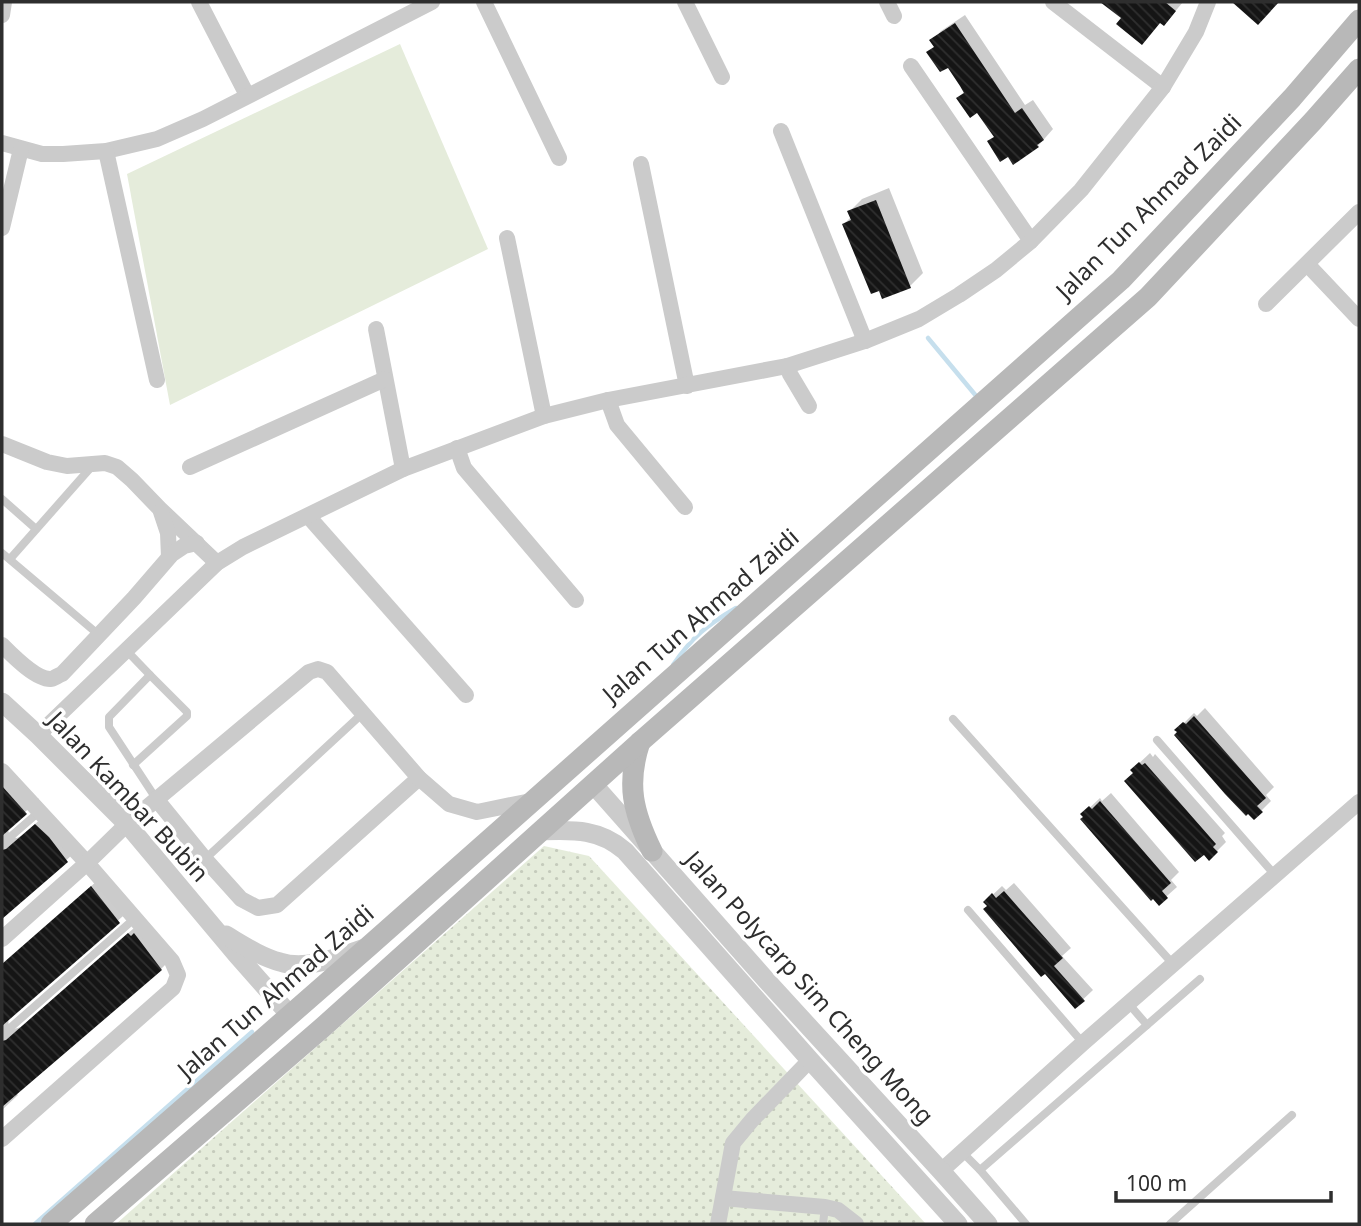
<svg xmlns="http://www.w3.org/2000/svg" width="1361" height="1226" font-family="'Noto Sans',sans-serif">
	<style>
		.grass { fill: #e5ecdb }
		.park { fill: url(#park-dots) }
		.shadow { fill: #0003 }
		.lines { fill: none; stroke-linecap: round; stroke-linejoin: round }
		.stream { stroke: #c6dfed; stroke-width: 4.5 }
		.building { fill: url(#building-back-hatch) }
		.service { stroke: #cbcbcb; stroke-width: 8 }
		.minor { stroke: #cbcbcb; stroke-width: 16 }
		.tertiary { stroke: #cbcbcb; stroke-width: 19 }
		.secondary { stroke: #b8b8b8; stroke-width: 21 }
		.labels { text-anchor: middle; stroke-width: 7; stroke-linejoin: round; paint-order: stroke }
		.street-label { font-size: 24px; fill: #2e2e2e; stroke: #fff }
	</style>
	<defs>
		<pattern id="park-dots" width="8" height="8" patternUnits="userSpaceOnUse" patternTransform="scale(1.75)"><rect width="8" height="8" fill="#e5ecdb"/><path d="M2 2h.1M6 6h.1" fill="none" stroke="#c5cbbc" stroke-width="1.8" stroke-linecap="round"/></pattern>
		<pattern id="building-back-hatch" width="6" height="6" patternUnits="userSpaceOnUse" patternTransform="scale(1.75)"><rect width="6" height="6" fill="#151515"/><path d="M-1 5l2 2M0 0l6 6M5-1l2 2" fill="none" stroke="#2f2f2f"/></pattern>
	</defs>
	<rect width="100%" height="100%" fill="#fff"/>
	<!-- grass -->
	<polygon class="grass" points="400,44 488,249 170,405 127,174"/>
	<!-- park -->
	<polygon class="park" points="544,846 589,856 926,1224 116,1224"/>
	<!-- shadow -->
	<g class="shadow">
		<polygon points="1103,2 1183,2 1173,14 1161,22 1123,18"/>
		<polygon points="965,15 1025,105 1033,100 1053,129 1038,146 989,142 995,136 978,110 958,98 965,91 948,65 929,52 935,46 932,41 941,31"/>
		<polygon points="889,188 923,273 910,286 883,297 844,224 851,217 849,212 862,199"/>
		<polygon points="1205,708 1274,787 1266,795 1271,801 1254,818 1177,730 1194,713 1197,716"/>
		<polygon points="1150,753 1153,757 1155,754 1225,833 1222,836 1226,842 1217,851 1132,770"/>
		<polygon points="2,777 39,799 9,827 8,830 10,836 17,838 21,836 49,812 80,848 2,917"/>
		<polygon points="1111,793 1179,872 1171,880 1177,887 1159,903 1083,814 1100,798 1102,801"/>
		<polygon points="105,874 132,908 8,1019 9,1026 14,1029 21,1027 142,921 174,956 161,969 16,1093 18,1095 2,1110 2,964"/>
		<polygon points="1014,883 1071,948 1062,956 1093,990 1075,1007 985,902 1002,886 1006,890"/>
	</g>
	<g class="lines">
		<!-- stream -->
		<g class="stream">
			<polyline points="928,338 977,397 974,399"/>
			<path d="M 673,665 C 692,637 707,625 736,608"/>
			<polyline points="35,1224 252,1032"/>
		</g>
	</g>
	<!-- building -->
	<g class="building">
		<polygon points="1100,2 1165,2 1176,11 1164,26 1160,23 1142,45 1116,24 1121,18"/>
		<polygon points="1232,2 1279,2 1258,25"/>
		<polygon points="955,23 1015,113 1022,108 1044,140 1037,145 1039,147 1013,165 1008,157 1000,162 987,141 994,137 977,113 970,118 956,98 964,93 960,86 948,68 940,72 926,52 934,47 929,40"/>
		<polygon points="876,200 911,288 882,299 879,291 871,294 842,224 851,220 847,211"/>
		<polygon points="1194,716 1266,798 1257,806 1263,812 1254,820 1248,814 1246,816 1225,794 1174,735 1177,732 1174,730 1183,722 1186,724"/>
		<polygon points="1139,762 1142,765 1145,763 1216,844 1213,847 1218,852 1209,861 1204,855 1195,862 1124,781 1133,773 1130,770"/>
		<polygon points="2,786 27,814 2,836"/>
		<polygon points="1100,801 1171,883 1162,891 1168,898 1159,906 1153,899 1151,901 1080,819 1083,817 1080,814 1089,806 1092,809"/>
		<polygon points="35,824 49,837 68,862 2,919 2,850 6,849"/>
		<polygon points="91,886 120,923 2,1026 2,964"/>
		<polygon points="1004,891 1063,958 1054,966 1085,1001 1075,1009 1045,974 1041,977 983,909 987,906 983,902 992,893 996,898"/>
		<polygon points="128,933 131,936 134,933 162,970 2,1107 2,1041 6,1040"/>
	</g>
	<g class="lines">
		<!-- service -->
		<g class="service">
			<polyline points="2,499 36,529"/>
			<polyline points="2,553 99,635"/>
			<polyline points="10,559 93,465"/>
			<polyline points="126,650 150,675 109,717 109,727 157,800"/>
			<polyline points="953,719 1173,964"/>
			<polyline points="1157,740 1275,875"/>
			<polyline points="133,765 187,716 187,712 150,675"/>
			<polyline points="2,844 40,811"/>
			<polyline points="205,859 363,713"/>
			<polyline points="968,910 1083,1043"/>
			<polyline points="1128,1003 1147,1025"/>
			<polyline points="2,1035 134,919"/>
			<polyline points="963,1153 980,1170 1026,1224"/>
			<polyline points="980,1170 1200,979"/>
			<polyline points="823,1224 825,1207"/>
			<polyline points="1170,1224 1292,1115"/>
		</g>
		<!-- minor -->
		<g class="minor">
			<polyline points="199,2 247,95"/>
			<polyline points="484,2 559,158"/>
			<polyline points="685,2 722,77"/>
			<polyline points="887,2 894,16"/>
			<polyline points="1053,2 1163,87"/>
			<polyline points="2,15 4,2"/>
			<polyline points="911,66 1031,241"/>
			<polyline points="781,131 865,341"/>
			<polyline points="2,143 42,154 63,154 106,151 157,139 203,119 432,2"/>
			<polyline points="106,151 157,380"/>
			<polyline points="641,164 687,386"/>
			<polyline points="2,228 21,149"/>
			<polyline points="507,238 544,416"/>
			<polyline points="1307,264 1359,319"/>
			<polyline points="1266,304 1359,212"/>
			<polyline points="376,329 403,469"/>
			<polyline points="787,366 790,374 809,406"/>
			<polyline points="608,400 617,425 685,507"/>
			<polyline points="2,444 47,462 67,466 105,463 117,467 132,480 160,509 217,563"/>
			<polyline points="457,448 464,468 576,600"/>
			<polyline points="190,467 385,379"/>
			<polyline points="161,512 168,533 169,557"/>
			<polyline points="308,516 466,695"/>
			<path d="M 2,645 C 12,655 36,680 51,679 C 53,679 59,675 62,674 L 134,598 L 172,554 L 184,546 L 197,543"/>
			<polyline points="38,735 217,563 243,547 403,469 544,416 608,400 787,366 865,341 919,319 959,295 996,270 1031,241 1081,190 1163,87 1196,32 1208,2"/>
			<polyline points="2,771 87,863 172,961 178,975 173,988 2,1139"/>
			<polyline points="157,800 205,859 241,899 258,908 277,905 419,778"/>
			<polyline points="2,939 87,863 127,824 309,672 318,669 327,672 419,778 449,804 477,812 531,801"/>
			<polyline points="941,1171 1083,1043 1359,802"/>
			<polyline points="723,1198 825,1207 838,1210 856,1224"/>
			<polyline points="718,1224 733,1143 752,1120 810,1060"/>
		</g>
		<!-- tertiary -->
		<g class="tertiary">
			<polyline points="2,702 38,735 127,824 236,954 290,1015"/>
			<polyline points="593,784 767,981 941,1171 988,1224"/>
			<path d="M 540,831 C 572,830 599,828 625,851 L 810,1060 L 958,1224"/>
			<path d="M 226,935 C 243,945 261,957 280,962 C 307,971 340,956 365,948"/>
		</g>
		<!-- secondary -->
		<g class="secondary">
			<path d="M 640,742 C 626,784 633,812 652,851"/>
			<polyline points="51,1224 368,947 1121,280 1292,98 1359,20"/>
			<polyline points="95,1224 322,1028 640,742 1148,297 1313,121 1359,69"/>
		</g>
	</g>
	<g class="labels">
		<!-- street labels -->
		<g class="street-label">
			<text transform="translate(1149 207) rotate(-45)" y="8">Jalan Tun Ahmad Zaidi</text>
			<text transform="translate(701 616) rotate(-41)" y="8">Jalan Tun Ahmad Zaidi</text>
			<text transform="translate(128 797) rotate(47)" y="8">Jalan Kambar Bubin</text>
			<text transform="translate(809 988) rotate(48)" y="8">Jalan Polycarp Sim Cheng Mong</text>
			<text transform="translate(276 992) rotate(-41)" y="8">Jalan Tun Ahmad Zaidi</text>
		</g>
	</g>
	<!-- border -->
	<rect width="1361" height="1226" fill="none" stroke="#2e2e2e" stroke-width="7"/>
	<!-- scale -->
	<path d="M1116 1191v10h215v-10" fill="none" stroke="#2e2e2e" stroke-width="3.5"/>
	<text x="1126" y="1191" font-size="21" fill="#2e2e2e" stroke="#ffffff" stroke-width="5" paint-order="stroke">100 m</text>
</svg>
